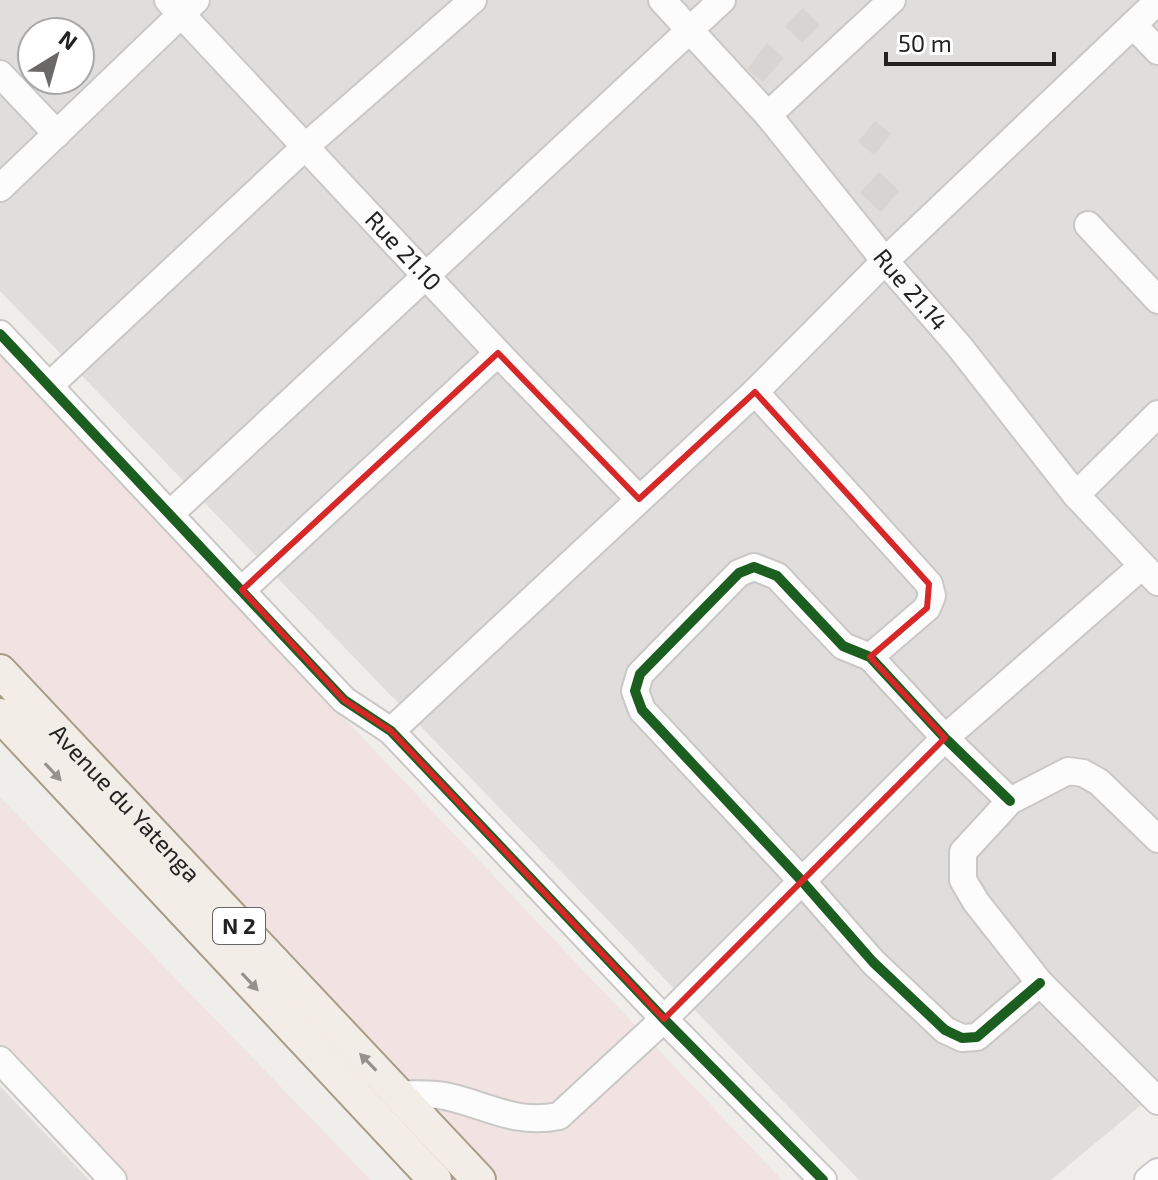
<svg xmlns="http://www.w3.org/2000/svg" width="1158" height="1180" font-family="'Exo 2',sans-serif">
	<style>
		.residential { fill: #dfdedc; fill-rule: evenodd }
		.commercial { fill: #f1e3e1 }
		.building { fill: #d7d4d2 }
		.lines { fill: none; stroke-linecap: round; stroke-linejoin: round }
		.minor-casing { stroke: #c9c8c7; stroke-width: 30 }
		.major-casing { stroke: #a79c86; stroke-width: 36 }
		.minor { stroke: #fdfcfc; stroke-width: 26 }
		.major { stroke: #f3ede7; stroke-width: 32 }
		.cycleway-casing { stroke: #fff; stroke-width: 15 }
		.cycleway { stroke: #1b5e20; stroke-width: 10 }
		.oneway { fill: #95928e }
		.marked { fill: none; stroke: #d62828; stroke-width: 6; stroke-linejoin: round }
		.labels { text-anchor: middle; stroke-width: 6; stroke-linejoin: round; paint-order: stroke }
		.shield { fill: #fff; stroke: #646464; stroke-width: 2 }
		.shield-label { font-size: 22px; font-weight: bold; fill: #222 }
		.street-label { font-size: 24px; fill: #222; stroke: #fff }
	</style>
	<rect width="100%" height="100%" fill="#f0eeeb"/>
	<!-- residential -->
	<g class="residential">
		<path d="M 0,0 L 1158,0 L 1158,1091 L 1051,1180 L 859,1180 L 0,291 ZM 32,32 L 80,32 L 80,80 L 32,80 Z"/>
		<polygon points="0,1086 89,1180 0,1180"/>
	</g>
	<!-- commercial -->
	<g class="commercial">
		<polygon points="0,355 782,1180 499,1180 0,662"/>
		<polygon points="0,797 371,1180 128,1180 0,1046"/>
	</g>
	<!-- building -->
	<g class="building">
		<polygon points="803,8 820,25 802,43 785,26"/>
		<polygon points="767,43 784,58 763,82 747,69"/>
		<polygon points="875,121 891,134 874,155 858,142"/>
		<polygon points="879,172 899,191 881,212 860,193"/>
	</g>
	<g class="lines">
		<defs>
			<g id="minor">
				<path id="s1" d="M 168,0 L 498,353 L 639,499"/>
				<path id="s2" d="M 662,0 L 768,115 L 885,261 L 959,346 L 1076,495 L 1158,582"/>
				<polyline points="1133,25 1158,51"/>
				<polyline points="0,74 57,134"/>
				<polyline points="768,115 892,0"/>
				<polyline points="0,188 196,0"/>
				<polyline points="1088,225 1158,300"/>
				<polyline points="0,334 344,700 391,731 664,1019 823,1180"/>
				<polyline points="49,386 306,146 473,0"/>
				<polyline points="755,392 929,584 932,596 927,608 870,657"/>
				<polyline points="1076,495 1158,414"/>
				<polyline points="170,514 722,0"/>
				<polyline points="242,590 498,353"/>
				<polyline points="391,731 755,392 885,261 1158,1"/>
				<polyline points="1010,801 945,738 870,657 843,646 777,576 754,567 739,573 640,674 635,691 642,710 801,880 873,962 945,1030 962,1038 977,1037 1040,983"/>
				<polyline points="1158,839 1099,782 1083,773 1068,771 1010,801 963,852 963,880 976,902 1040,983 1158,1101"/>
				<polyline points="0,1060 113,1180"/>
				<path d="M 399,1094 C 415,1095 434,1093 449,1097 C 489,1106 516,1125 559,1116 L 664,1019 L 945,738 L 1142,566"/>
				<polyline points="1148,1180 1158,1172"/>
			</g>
			<g id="major">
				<path id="s3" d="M 0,671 L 479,1180"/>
				<polyline points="0,715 435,1180"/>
			</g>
		</defs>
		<!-- minor casing -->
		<use href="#minor" class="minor-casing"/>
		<!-- major casing -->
		<use href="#major" class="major-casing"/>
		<!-- minor -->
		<use href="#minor" class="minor"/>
		<!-- major -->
		<use href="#major" class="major"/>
		<defs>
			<g id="cycleway">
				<polyline points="0,334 344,700 391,731 664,1019 823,1180"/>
				<polyline points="1010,801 945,738 870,657 843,646 777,576 754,567 739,573 640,674 635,691 642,710 801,880 873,962 945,1030 962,1038 977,1037 1040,983"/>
			</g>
		</defs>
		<!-- cycleway casing -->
		<use href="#cycleway" class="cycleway-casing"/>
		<!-- cycleway -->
		<use href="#cycleway" class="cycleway"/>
	</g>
	<!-- one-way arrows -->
	<defs><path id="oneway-solid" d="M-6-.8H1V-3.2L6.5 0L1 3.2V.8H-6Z" transform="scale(2)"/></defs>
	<g class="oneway">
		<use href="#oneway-solid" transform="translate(53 772) rotate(47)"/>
		<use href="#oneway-solid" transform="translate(250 982) rotate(47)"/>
		<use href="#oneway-solid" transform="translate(368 1062) rotate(-134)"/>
	</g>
	<!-- marked area -->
	<path class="marked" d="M 498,353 L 639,499 L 755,392 L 929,584 L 927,608 L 870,657 L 945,738 L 664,1019 L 391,731 L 344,700 L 242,590 Z"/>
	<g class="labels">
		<!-- shield labels -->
		<rect class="shield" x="213" y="908" width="52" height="36" rx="6"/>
		<g class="shield-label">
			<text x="239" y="934">N 2</text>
		</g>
		<!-- street labels -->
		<g class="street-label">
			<text dy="8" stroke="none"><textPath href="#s1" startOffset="344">Rue 21.10</textPath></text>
			<text dy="8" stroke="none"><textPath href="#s2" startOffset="382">Rue 21.14</textPath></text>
			<text dy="8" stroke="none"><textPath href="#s3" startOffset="182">Avenue du Yatenga</textPath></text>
		</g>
	</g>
	<!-- north arrow -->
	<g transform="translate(56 56) rotate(37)"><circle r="38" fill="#ffffff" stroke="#a7a7a7" stroke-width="2"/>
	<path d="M0-6L14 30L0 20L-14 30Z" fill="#6a6968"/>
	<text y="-12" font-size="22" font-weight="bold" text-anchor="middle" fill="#222222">N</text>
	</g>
	<!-- scale -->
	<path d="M886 52v12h168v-12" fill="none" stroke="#222222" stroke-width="4"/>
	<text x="898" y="52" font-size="24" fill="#222222" stroke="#ffffff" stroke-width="6" paint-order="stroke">50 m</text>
</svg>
